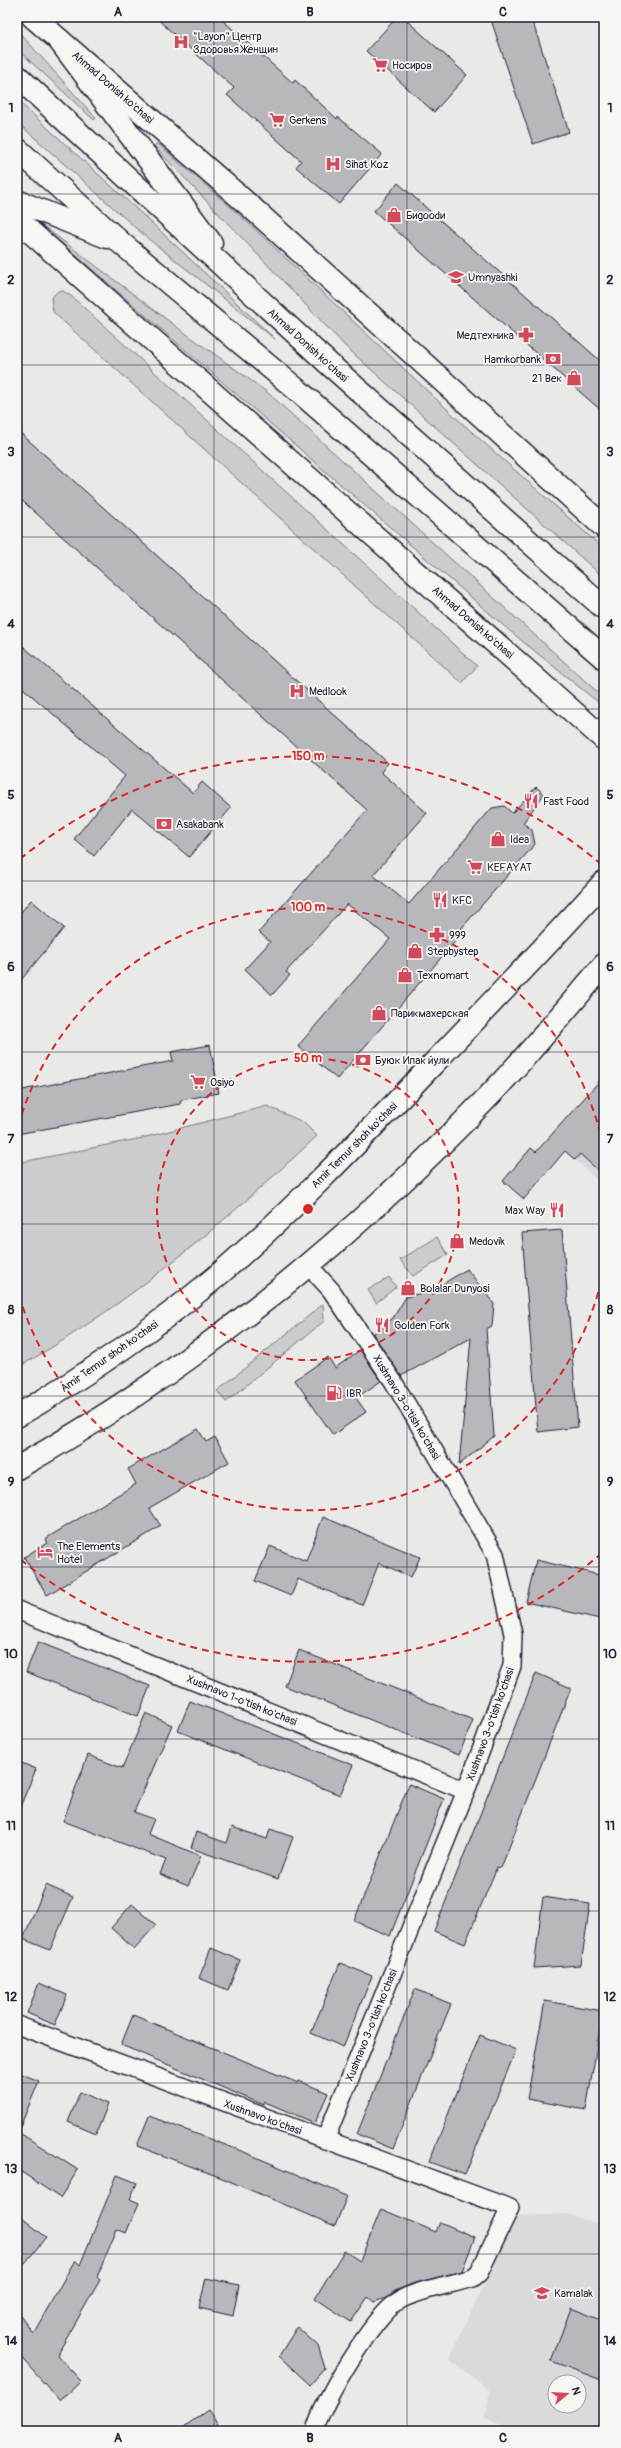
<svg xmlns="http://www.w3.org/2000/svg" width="621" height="2448" font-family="Pangolin,sans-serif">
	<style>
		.built { fill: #dadada; fill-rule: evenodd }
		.green { fill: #ccccce; stroke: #777784 }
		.building { fill: #b8b8bc; stroke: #22223b }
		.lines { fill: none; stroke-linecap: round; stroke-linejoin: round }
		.street-casing { stroke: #22223b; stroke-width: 20 }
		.secondary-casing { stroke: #22223b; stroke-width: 25 }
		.primary-casing { stroke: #22223b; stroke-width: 25 }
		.street { stroke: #f6f6f2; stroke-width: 17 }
		.secondary { stroke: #f6f6f2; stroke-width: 22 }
		.primary { stroke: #f6f6f2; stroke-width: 22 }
		.grid { fill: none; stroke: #22223b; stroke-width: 1; stroke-opacity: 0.55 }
		.ring { fill: none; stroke: #d62828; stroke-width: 2; stroke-dasharray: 7 5 }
		.labels { text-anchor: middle; stroke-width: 3.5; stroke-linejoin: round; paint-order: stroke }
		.poi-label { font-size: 11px; fill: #22223b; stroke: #f6f6f2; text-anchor: start }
		.street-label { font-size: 11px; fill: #22223b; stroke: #f6f6f2 }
		.centre { fill: #d62828; stroke: #f6f6f2; stroke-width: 2 }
		.ring-label { font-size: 12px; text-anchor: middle; font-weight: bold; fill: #d62828; stroke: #f6f6f2; stroke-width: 3.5; stroke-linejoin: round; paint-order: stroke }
		.neatline { fill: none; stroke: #22223b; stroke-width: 1.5 }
		.grid-label { font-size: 13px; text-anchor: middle; font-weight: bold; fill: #22223b }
	</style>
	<rect width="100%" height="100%" fill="#e9e9e7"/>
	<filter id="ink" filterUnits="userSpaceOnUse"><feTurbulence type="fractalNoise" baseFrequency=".025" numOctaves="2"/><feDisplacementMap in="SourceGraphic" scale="8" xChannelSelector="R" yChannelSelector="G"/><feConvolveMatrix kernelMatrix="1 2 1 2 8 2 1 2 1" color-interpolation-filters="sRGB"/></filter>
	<g filter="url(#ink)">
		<!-- built -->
		<g class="built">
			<polygon points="604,1126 604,1186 575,1160"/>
			<path d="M 567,2214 L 604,2226 L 604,2431 L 517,2431 L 484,2418 L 490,2391 L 449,2359 L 517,2216 ZM 555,2382 L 579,2382 L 579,2406 L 555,2406 Z"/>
		</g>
		<!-- green -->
		<g class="green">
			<polygon points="17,30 96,118 94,120 17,49"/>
			<polygon points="17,100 155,226 275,339 146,237 17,122"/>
			<polygon points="157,143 243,218 464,425 604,549 604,574 602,576 346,347 154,146"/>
			<polygon points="34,219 174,325 267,392 604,698 604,707 511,632"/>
			<polygon points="58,291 63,291 71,296 477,666 462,683 53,312 51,298"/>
			<path d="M 267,1106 L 303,1122 L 317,1136 C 224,1223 128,1305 17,1368 L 17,1163 L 142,1138 Z"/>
			<polygon points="437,1237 448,1255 413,1276 400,1260"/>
			<polygon points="389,1277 396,1287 376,1303 368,1290"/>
			<polygon points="323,1304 324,1321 226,1402 217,1391"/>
		</g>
		<!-- building -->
		<g class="building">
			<polygon points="155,17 219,17 293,83 295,80 337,119 338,117 382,154 339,204 296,167 301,161 227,95 234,88"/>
			<polygon points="397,17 403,17 467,75 434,112 366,51"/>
			<polygon points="490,17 531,17 569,132 533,144"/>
			<polygon points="398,183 604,364 604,413 374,211"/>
			<polygon points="17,430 388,763 381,772 427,813 373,875 409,904 492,808 504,806 512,813 536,787 544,794 523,823 532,830 535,844 461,929 464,931 337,1079 298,1046 390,939 347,904 286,972 290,975 272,995 245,969 270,942 259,932 367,810 17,496"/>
			<polygon points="17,641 193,793 202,782 231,808 189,857 132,809 94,856 74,839 125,776 17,683"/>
			<polygon points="31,900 64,928 17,985 17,917"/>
			<polygon points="210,1045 219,1093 181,1100 180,1104 17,1134 17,1091 173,1061 171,1052"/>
			<polygon points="604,1076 604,1176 580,1154 575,1160 565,1151 524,1199 503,1181 531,1148 536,1152"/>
			<polygon points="562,1230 578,1427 538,1432 522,1233"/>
			<polygon points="467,1269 494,1304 492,1326 486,1329 494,1436 459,1465 471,1338 401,1376 373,1334 393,1318 406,1297 433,1290"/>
			<polygon points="360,1350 381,1381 356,1398 366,1412 333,1435 295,1380 328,1357 335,1368"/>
			<polygon points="198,1429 206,1442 215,1437 229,1462 149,1508 161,1526 47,1595 24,1557 47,1543 45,1539 136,1484 128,1469"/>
			<polygon points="323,1517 420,1557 411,1577 379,1563 362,1605 298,1579 291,1596 255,1581 270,1546 306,1561"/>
			<polygon points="536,1560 604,1576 604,1620 526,1602"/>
			<polygon points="38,1642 150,1686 138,1716 26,1672"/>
			<polygon points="299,1650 473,1720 459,1755 285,1686"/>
			<polygon points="536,1673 571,1688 501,1868 497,1867 465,1944 434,1931"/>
			<polygon points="190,1701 353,1765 340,1795 178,1731"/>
			<polygon points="146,1713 172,1725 134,1812 154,1819 148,1834 201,1856 188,1886 160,1874 166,1860 63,1821 88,1755 122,1768"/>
			<polygon points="17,1761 36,1769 17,1814"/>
			<polygon points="409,1784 444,1799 390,1936 354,1921"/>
			<polygon points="232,1827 267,1839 270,1829 293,1837 278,1879 191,1848 196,1832 227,1843"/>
			<polygon points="46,1885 73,1897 50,1950 23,1939"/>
			<polygon points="543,1897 590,1904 581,1965 534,1968"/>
			<polygon points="132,1904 156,1925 134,1949 111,1928"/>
			<polygon points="211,1948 240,1960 228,1990 199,1978"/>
			<polygon points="340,1963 372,1976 343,2047 311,2033"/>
			<polygon points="39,1983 67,1995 55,2025 27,2013"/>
			<polygon points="415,1989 451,2004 393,2149 357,2134"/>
			<polygon points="545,2001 603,2011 586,2110 527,2099"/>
			<polygon points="133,2015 298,2083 299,2081 328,2093 315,2123 265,2102 264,2105 121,2045"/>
			<polygon points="480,2035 516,2050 465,2175 429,2162"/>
			<polygon points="17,2072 39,2081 18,2132 78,2170 60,2198 17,2169"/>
			<polygon points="80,2092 108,2104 96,2134 68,2122"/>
			<polygon points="149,2116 244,2152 347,2196 335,2226 222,2178 137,2146"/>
			<polygon points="117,2175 137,2183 130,2199 139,2203 126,2233 117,2229 97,2277 100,2280 57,2355 81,2381 60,2401 17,2353 17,2310 33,2334 75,2260 80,2265"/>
			<polygon points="381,2209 436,2232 440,2222 475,2237 462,2271 412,2284 395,2291 386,2298 374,2302 368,2297 351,2322 315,2298 344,2251 360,2261"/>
			<polygon points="17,2214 46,2237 17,2273"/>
			<polygon points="206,2278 239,2285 233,2316 199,2308"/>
			<polygon points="571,2308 604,2321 604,2381 551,2361"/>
			<polygon points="297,2327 318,2346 325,2368 310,2385 279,2356"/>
			<polygon points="208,2410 223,2431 178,2431"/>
		</g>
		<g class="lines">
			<defs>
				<g id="street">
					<polyline points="309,1266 331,1290 393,1381 495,1554 513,1634 512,1666 466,1791 325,2140"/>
					<polyline points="17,1610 466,1791"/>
					<path d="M 17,2025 L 510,2208 L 479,2273 L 473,2278 C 453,2284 417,2290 400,2300 C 374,2315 322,2401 315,2431"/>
				</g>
				<g id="secondary">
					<polyline points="33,17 251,207 604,527"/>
					<polyline points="17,220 604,739"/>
				</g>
				<g id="primary">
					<polyline points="59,40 211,243"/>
					<polyline points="17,76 329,364 604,608"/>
					<polyline points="17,149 121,243 302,394 604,658"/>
					<polyline points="17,201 107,237"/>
					<path d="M 17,1416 C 87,1375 155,1328 217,1276 C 293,1211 362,1138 431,1066 C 489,1005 548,945 604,882"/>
					<path d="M 17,1468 C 191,1370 347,1243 485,1100 C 527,1057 565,1010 604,965"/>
				</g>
			</defs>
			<!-- street casing -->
			<use href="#street" class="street-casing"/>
			<!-- secondary casing -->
			<use href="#secondary" class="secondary-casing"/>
			<!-- primary casing -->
			<use href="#primary" class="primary-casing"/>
			<!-- street -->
			<use href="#street" class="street"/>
			<!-- secondary -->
			<use href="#secondary" class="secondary"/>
			<!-- primary -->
			<use href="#primary" class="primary"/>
		</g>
	</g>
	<!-- grid -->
	<path class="grid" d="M 214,17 L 214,2431M 407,17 L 407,2431M 17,194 L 604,194M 17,365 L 604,365M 17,537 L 604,537M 17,709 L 604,709M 17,881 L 604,881M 17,1052 L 604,1052M 17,1224 L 604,1224M 17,1396 L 604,1396M 17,1567 L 604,1567M 17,1739 L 604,1739M 17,1911 L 604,1911M 17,2083 L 604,2083M 17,2254 L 604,2254"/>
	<!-- distance rings -->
	<g class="ring">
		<circle cx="308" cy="1209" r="151"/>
		<path d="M604 1269A302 302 0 0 1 18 1292M18 1126A302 302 0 0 1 604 1149"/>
		<path d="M602 1553A453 453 0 0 1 20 1559M20 859A453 453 0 0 1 602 865"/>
	</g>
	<!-- icons -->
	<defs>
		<symbol id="hospital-bare" viewBox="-9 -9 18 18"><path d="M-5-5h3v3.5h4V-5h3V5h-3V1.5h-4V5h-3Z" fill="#d1495b" stroke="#f6f6f2" stroke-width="2.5" paint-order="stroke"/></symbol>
		<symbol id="supermarket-bare" viewBox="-9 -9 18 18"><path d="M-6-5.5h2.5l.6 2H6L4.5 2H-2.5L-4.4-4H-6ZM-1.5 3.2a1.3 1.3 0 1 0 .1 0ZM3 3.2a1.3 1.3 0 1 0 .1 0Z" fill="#d1495b" stroke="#f6f6f2" stroke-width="2.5" paint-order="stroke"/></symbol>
		<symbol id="shop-bare" viewBox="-9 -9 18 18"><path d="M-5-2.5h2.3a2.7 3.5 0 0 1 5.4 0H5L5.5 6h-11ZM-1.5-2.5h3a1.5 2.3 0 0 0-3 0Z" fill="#d1495b" stroke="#f6f6f2" stroke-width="2.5" paint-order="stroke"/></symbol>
		<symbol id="school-bare" viewBox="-9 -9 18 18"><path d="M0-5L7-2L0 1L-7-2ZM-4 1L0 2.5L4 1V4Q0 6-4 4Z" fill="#d1495b" stroke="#f6f6f2" stroke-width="2.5" paint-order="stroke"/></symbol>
		<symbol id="pharmacy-bare" viewBox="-9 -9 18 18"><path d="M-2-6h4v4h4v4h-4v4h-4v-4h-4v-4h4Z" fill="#d1495b" stroke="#f6f6f2" stroke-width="2.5" paint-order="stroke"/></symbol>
		<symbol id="bank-bare" viewBox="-9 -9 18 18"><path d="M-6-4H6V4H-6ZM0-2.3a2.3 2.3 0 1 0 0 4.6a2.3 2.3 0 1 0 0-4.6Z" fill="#d1495b" stroke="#f6f6f2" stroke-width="2.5" paint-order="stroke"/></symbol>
		<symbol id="restaurant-bare" viewBox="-9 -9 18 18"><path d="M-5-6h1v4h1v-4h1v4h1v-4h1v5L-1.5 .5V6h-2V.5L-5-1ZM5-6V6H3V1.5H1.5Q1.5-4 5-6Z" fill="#d1495b" stroke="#f6f6f2" stroke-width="2.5" paint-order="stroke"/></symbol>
		<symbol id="fuel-bare" viewBox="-9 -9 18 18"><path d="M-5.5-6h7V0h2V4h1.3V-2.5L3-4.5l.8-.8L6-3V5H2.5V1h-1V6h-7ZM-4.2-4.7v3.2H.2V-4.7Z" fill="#d1495b" stroke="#f6f6f2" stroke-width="2.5" paint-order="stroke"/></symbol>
		<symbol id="hotel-bare" viewBox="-9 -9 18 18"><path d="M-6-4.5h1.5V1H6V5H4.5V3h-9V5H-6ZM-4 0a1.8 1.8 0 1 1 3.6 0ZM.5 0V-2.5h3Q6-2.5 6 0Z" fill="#d1495b" stroke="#f6f6f2" stroke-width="2.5" paint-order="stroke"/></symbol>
	</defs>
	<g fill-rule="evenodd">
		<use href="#hospital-bare" x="170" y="31" width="22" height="22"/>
		<use href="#supermarket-bare" x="369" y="54" width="22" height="22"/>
		<use href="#supermarket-bare" x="266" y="109" width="22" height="22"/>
		<use href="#hospital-bare" x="322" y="153" width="22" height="22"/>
		<use href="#shop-bare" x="383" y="204" width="22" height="22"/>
		<use href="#school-bare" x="445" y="266" width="22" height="22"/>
		<use href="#pharmacy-bare" x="515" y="324" width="22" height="22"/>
		<use href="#bank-bare" x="542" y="348" width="22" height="22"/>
		<use href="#shop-bare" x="563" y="367" width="22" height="22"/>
		<use href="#hospital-bare" x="286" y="680" width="22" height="22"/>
		<use href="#restaurant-bare" x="520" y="790" width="22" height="22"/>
		<use href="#bank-bare" x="153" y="813" width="22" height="22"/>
		<use href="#shop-bare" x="487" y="828" width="22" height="22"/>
		<use href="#supermarket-bare" x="464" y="856" width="22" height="22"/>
		<use href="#restaurant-bare" x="429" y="889" width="22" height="22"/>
		<use href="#pharmacy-bare" x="426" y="924" width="22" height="22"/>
		<use href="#shop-bare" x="404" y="940" width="22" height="22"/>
		<use href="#shop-bare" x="394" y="964" width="22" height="22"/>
		<use href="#shop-bare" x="368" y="1002" width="22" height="22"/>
		<use href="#bank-bare" x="352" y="1049" width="22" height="22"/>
		<use href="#supermarket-bare" x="187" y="1071" width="22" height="22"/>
		<use href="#restaurant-bare" x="546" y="1199" width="22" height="22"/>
		<use href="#shop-bare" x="446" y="1230" width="22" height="22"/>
		<use href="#shop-bare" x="397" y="1277" width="22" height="22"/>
		<use href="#restaurant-bare" x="371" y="1314" width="22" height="22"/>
		<use href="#fuel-bare" x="323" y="1382" width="22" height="22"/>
		<use href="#hotel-bare" x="34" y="1541" width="22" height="22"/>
		<use href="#school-bare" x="531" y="2282" width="22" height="22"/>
	</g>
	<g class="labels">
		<!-- poi labels -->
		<g class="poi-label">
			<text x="193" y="40">"Layon" Центр<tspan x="193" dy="13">Здоровья Женщин</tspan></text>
			<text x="392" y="69">Носиров</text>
			<text x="289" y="124">Gerkens</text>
			<text x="345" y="168">Sihat Koz</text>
			<text x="406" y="219">Биgoodи</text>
			<text x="468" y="281">Umnyashki</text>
			<text x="514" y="339" text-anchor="end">Медтехника</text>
			<text x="541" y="363" text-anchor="end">Hamkorbank</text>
			<text x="562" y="382" text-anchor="end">21 Век</text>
			<text x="309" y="695">Medlook</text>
			<text x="543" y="805">Fast Food</text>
			<text x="176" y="828">Asakabank</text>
			<text x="510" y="843">Idea</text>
			<text x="487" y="871">KEFAYAT</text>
			<text x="452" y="904">KFC</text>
			<text x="449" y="939">999</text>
			<text x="427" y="955">Stepbystep</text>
			<text x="417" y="979">Texnomart</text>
			<text x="391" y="1017">Парикмахерская</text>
			<text x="375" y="1064">Буюк Ипак йули</text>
			<text x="210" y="1086">Osiyo</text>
			<text x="545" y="1214" text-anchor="end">Max Way</text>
			<text x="469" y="1245">Medovik</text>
			<text x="420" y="1292">Bolalar Dunyosi</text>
			<text x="394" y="1329">Golden Fork</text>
			<text x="346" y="1397">IBR</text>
			<text x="57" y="1550">The Elements<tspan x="57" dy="13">Hotel</tspan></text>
			<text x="554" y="2297">Kamalak</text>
		</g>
		<!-- street labels -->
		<g class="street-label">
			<text transform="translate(113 87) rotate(41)" y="4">Ahmad Donish ko'chasi</text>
			<text transform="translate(308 345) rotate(42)" y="4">Ahmad Donish ko'chasi</text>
			<text transform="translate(473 622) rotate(41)" y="4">Ahmad Donish ko'chasi</text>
			<text transform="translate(354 1145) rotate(-45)" y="4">Amir Temur shoh ko'chasi</text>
			<text transform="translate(109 1356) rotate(-35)" y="4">Amir Temur shoh ko'chasi</text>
			<text transform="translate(407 1407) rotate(59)" y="4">Xushnavo 3-o'tish ko'chasi</text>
			<text transform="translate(242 1700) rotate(22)" y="4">Xushnavo 1-o'tish ko'chasi</text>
			<text transform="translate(490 1724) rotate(-70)" y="4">Xushnavo 3-o'tish ko'chasi</text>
			<text transform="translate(371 2025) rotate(-68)" y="4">Xushnavo 3-o'tish ko'chasi</text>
			<text transform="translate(263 2117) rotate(20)" y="4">Xushnavo ko'chasi</text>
		</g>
	</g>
	<circle cx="308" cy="1209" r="6" class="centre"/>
	<g class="ring-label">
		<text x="308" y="760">150 m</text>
		<text x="308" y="911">100 m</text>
		<text x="308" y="1062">50 m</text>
	</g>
	<!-- margin -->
	<rect width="621" height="2448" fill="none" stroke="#f6f6f2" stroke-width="44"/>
	<!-- north arrow -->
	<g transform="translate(567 2394) rotate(72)"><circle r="19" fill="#f6f6f2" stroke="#a1a1a9"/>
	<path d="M0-3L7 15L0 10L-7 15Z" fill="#d1495b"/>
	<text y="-6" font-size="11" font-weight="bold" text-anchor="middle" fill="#22223b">N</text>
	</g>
	<rect x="22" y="22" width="577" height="2404" class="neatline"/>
	<g class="grid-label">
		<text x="118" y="16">A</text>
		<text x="310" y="16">B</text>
		<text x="503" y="16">C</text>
		<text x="11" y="112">1</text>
		<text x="610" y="112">1</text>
		<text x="11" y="284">2</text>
		<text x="610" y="284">2</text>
		<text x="11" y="456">3</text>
		<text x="610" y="456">3</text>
		<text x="11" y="628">4</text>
		<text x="610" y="628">4</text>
		<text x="11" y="799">5</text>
		<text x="610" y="799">5</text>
		<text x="11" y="971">6</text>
		<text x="610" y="971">6</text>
		<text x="11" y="1143">7</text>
		<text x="610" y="1143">7</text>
		<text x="11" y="1314">8</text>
		<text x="610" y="1314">8</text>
		<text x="11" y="1486">9</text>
		<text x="610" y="1486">9</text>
		<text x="11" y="1658">10</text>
		<text x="610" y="1658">10</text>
		<text x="11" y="1830">11</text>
		<text x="610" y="1830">11</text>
		<text x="11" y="2001">12</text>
		<text x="610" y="2001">12</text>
		<text x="11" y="2173">13</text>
		<text x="610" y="2173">13</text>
		<text x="11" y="2345">14</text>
		<text x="610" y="2345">14</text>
		<text x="118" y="2442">A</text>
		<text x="310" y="2442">B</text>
		<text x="503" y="2442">C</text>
	</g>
</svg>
